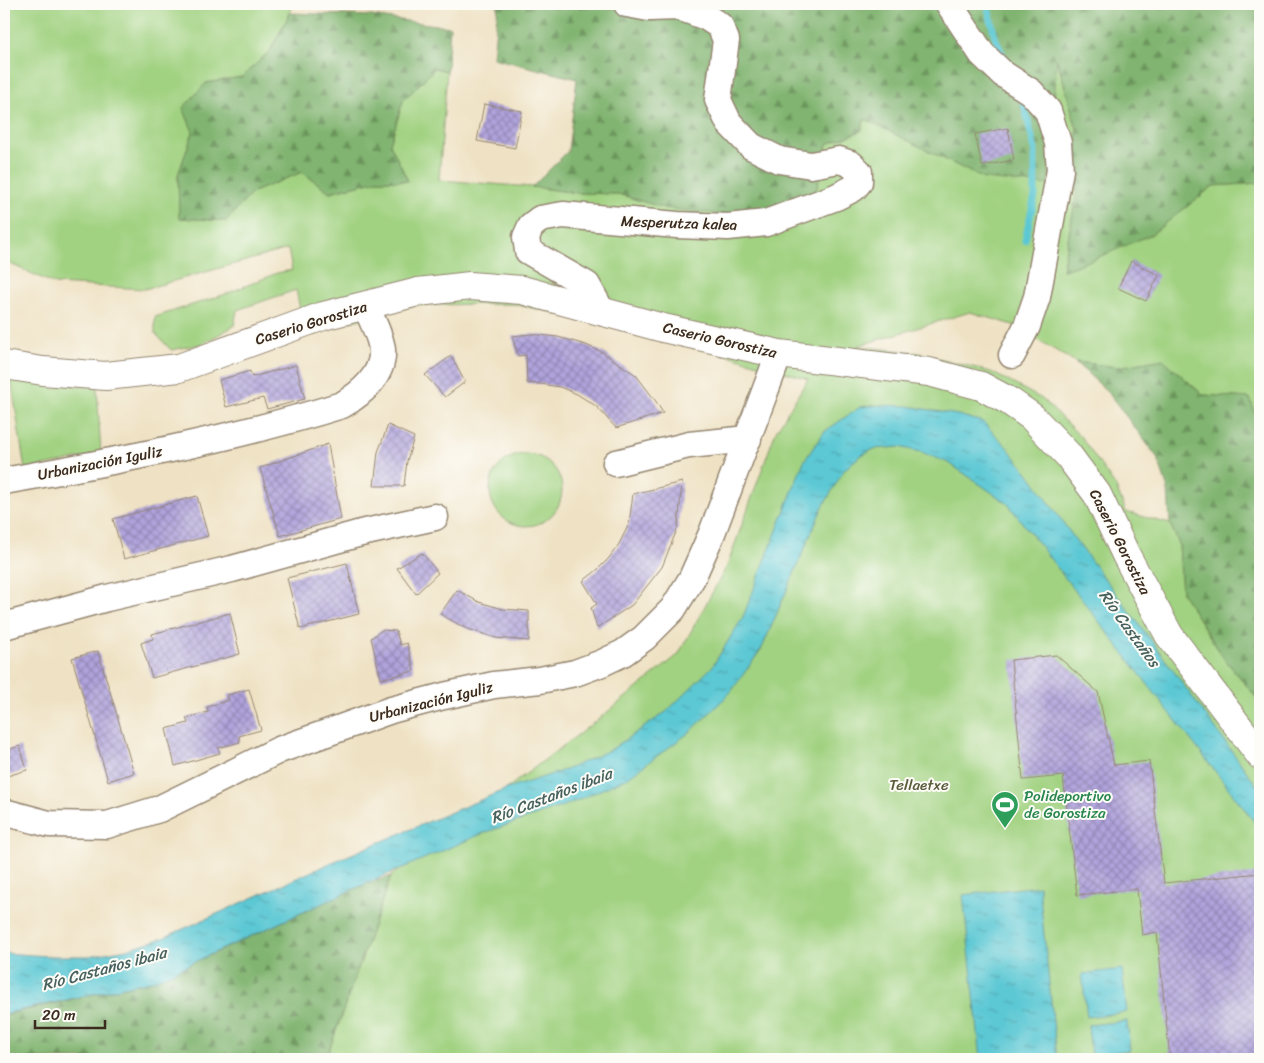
<svg xmlns="http://www.w3.org/2000/svg" width="1264" height="1063" font-family="Sriracha,sans-serif">
	<style>
		.green { fill: #a1d281; stroke: #6e7e50 }
		.forest { fill: url(#forest-firs); stroke: #5e6f46 }
		.water { fill: url(#water-ripples); stroke: #4c7979 }
		.lines { fill: none; stroke-linecap: round; stroke-linejoin: round }
		.stream { stroke: #5cc8d4; stroke-width: 7 }
		.building { fill: url(#building-cross-hatch) }
		.street-casing { stroke: #958671; stroke-width: 29 }
		.secondary-casing { stroke: #958671; stroke-width: 30 }
		.street { stroke: #fff; stroke-width: 26 }
		.secondary { stroke: #fff; stroke-width: 28 }
		.labels { text-anchor: middle; stroke-width: 4; stroke-linejoin: round; paint-order: stroke }
		.street-label { font-size: 15px; fill: #3b2a1e; stroke: #fdfcf7 }
		.park-label { font-size: 15px; fill: #5a5c3c; stroke: #fdfcf7 }
		.leisure-label { font-size: 15px; fill: #27864d; stroke: #fdfcf7; text-anchor: start }
		.water-label { font-size: 16px; font-style: italic; fill: #47615e; stroke: #fdfcf7 }
	</style>
	<defs>
		<pattern id="forest-firs" width="22" height="20" patternUnits="userSpaceOnUse" patternTransform="scale(1.25)"><rect width="22" height="20" fill="#80b46f"/><path d="M5 1l3.5 6h-7zM16 11l3.5 6h-7z" fill="#6a935b"/></pattern>
		<pattern id="water-ripples" width="26" height="14" patternUnits="userSpaceOnUse" patternTransform="scale(1.25)"><rect width="26" height="14" fill="#5cc8d4"/><path d="M2 4q2-2 4 0t4 0M15 11q2-2 4 0t4 0" fill="none" stroke="#4da3ab"/></pattern>
		<pattern id="building-cross-hatch" width="8" height="8" patternUnits="userSpaceOnUse" patternTransform="scale(1.25)"><rect width="8" height="8" fill="#b0a3dc"/><path d="M0 0l8 8M0 8l8-8" fill="none" stroke="#9085b2"/></pattern>
	</defs>
	<rect width="100%" height="100%" fill="#fdfcf7"/>
	<filter id="ink" filterUnits="userSpaceOnUse"><feTurbulence type="fractalNoise" baseFrequency=".02" numOctaves="2"/><feDisplacementMap in="SourceGraphic" scale="10" xChannelSelector="R" yChannelSelector="G"/><feConvolveMatrix kernelMatrix="1 2 1 2 8 2 1 2 1" color-interpolation-filters="sRGB"/></filter>
	<filter id="wash" filterUnits="userSpaceOnUse"><feTurbulence type="fractalNoise" baseFrequency=".0096" numOctaves="4" result="noise"/><feDisplacementMap in="SourceGraphic" scale="20" xChannelSelector="R" yChannelSelector="G"/><feGaussianBlur stdDeviation="1.12" result="paint"/><feColorMatrix in="noise" values="0 0 0 0 0 0 0 0 0 0 0 0 0 0 0 0 0 1.4 0 .05"/><feComposite in="paint" operator="in"/></filter>
	<g filter="url(#wash)">
		<rect width="100%" height="100%" fill="#efe2c4"/>
		<!-- green -->
		<g class="green">
			<polygon points="4,4 291,4 290,13 270,51 242,77 206,83 193,132 178,175 180,218 226,221 253,192 302,172 330,192 378,180 408,181 390,144 403,101 435,68 447,71 439,180 532,187 578,193 618,194 664,208 816,193 827,144 861,131 865,118 984,179 1056,57 1077,129 1077,192 1062,270 1152,234 1213,186 1260,183 1260,427 1249,398 1203,395 1163,360 1117,367 1075,362 1013,325 970,312 857,346 920,353 991,372 1042,399 1081,437 1116,487 1126,512 1170,524 1179,544 1182,593 1223,657 1260,702 1260,1059 326,1059 391,876 600,718 678,655 727,566 776,431 808,379 657,334 513,304 416,305 305,333 296,290 237,310 234,326 202,344 171,350 155,333 155,317 226,294 277,273 292,270 288,249 145,289 55,284 4,261"/>
			<polygon points="11,379 97,387 101,454 25,470"/>
			<circle cx="526" cy="490" r="36"/>
		</g>
		<!-- forest -->
		<g class="forest">
			<polygon points="498,4 1260,4 1260,183 1213,186 1152,234 1097,258 1062,271 1077,192 1077,129 1057,59 1048,185 984,179 865,119 861,131 827,144 816,193 769,210 728,215 664,208 618,194 578,193 532,187 568,151 577,79 493,58"/>
			<polygon points="290,13 371,16 450,27 447,71 435,68 403,101 390,144 408,181 378,180 330,192 302,172 253,192 226,221 179,218 178,175 193,132 183,108 206,83 242,77 270,51"/>
			<polygon points="1163,359 1203,395 1250,398 1260,427 1260,702 1223,657 1182,593 1179,544 1170,524 1168,489 1157,457 1107,391 1075,362 1117,367"/>
			<polygon points="391,876 326,1059 4,1059 4,1015 155,980 356,888"/>
		</g>
		<!-- water -->
		<g class="water">
			<polygon points="881,405 908,406 958,415 983,422 1006,446 1029,474 1074,538 1151,640 1260,790 1260,829 1007,503 949,463 921,452 899,447 874,449 861,455 844,470 822,508 762,648 730,693 690,732 627,778 569,804 484,833 356,888 155,980 4,1014 4,953 48,956 89,956 127,949 163,938 328,864 504,790 568,769 612,749 666,712 712,667 743,617 804,461 824,432 860,407"/>
			<polygon points="1039,886 1057,1059 981,1059 963,895"/>
			<polygon points="1122,969 1127,1012 1087,1017 1082,974"/>
			<polygon points="1127,1021 1130,1050 1091,1055 1088,1025"/>
		</g>
		<g class="lines">
			<!-- stream -->
			<g class="stream">
				<polyline points="987,4 996,40 1005,60"/>
				<polyline points="1024,104 1035,150 1035,196 1025,240"/>
			</g>
		</g>
		<g id="blocks">
			<!-- building -->
			<g class="building">
				<polygon points="484,104 522,111 515,148 477,141"/>
				<polygon points="1008,128 1014,160 982,166 975,134"/>
				<polygon points="1131,261 1159,275 1146,301 1118,288"/>
				<polygon points="531,334 558,337 586,345 602,352 636,375 655,400 663,413 616,428 596,406 577,394 560,387 541,384 527,383 526,355 518,356 512,336"/>
				<polygon points="451,356 465,382 445,397 425,375"/>
				<polygon points="296,365 305,399 267,409 263,398 226,407 219,380 250,371 252,377"/>
				<polygon points="388,425 414,437 407,461 404,486 374,486 378,452"/>
				<polygon points="328,444 341,519 280,536 260,468"/>
				<polygon points="682,482 678,527 662,567 632,605 597,628 591,608 597,604 583,581 596,571 609,558 619,544 629,524 633,494"/>
				<polygon points="197,496 208,536 124,559 113,519"/>
				<polygon points="422,553 438,573 416,594 397,568"/>
				<polygon points="347,563 359,614 300,629 287,578"/>
				<polygon points="457,590 479,602 503,609 529,611 529,641 496,638 465,628 440,614"/>
				<polygon points="230,613 240,654 152,678 141,643 153,639 152,634"/>
				<polygon points="382,630 396,631 400,645 407,643 414,671 381,679 371,638"/>
				<polygon points="98,651 134,773 108,781 72,658"/>
				<polygon points="1056,655 1098,692 1114,765 1149,761 1164,883 1260,873 1260,1059 1170,1059 1157,932 1142,935 1137,889 1077,895 1063,776 1023,780 1011,660"/>
				<polygon points="249,689 261,730 239,736 240,742 218,748 220,753 175,766 166,729 188,723 186,718 208,712 207,707 229,700 227,695"/>
				<polygon points="20,746 27,770 4,777 4,751"/>
			</g>
		</g>
	</g>
	<g filter="url(#ink)">
		<use href="#blocks" fill-opacity="0" stroke="#958671" stroke-width="1"/>
		<g class="lines">
			<defs>
				<g id="street">
					<polyline points="949,4 982,54 1003,74 1031,92 1048,111 1058,143 1060,170 1037,297 1027,326 1012,355"/>
					<polyline points="602,312 587,285 528,251 526,237 531,226 540,219 563,215 677,225 728,227 766,223 836,197 854,188 859,182 859,172 851,164 839,160 811,165 779,160 751,146 729,123 718,100 726,40 720,26 706,17 679,7 649,8 627,4"/>
					<polyline points="616,463 689,445 748,439"/>
					<path d="M 4,481 C 117,461 232,439 342,405 C 361,394 384,375 382,350 C 381,336 371,319 366,306"/>
					<polyline points="4,626 107,598 232,569 361,533 435,517"/>
					<polyline points="4,812 49,824 107,825 159,809 279,750 391,710 444,696 494,685 540,680 575,673 602,663 623,653 644,638 673,609 692,578 712,533 779,354"/>
				</g>
				<polyline id="secondary" points="4,365 43,371 106,376 179,368 323,316 418,292 470,286 522,290 663,328 779,354 929,372 981,386 1009,401 1032,417 1068,455 1097,494 1126,555 1169,635 1260,755"/>
			</defs>
			<!-- street casing -->
			<use href="#street" class="street-casing"/>
			<!-- secondary casing -->
			<use href="#secondary" class="secondary-casing"/>
			<!-- street -->
			<use href="#street" class="street"/>
			<!-- secondary -->
			<use href="#secondary" class="secondary"/>
		</g>
	</g>
	<!-- icons -->
	<defs>
		<symbol id="stadium-pin" viewBox="-11 -11 22 30"><path d="M0 17L-7.5 6A9.5 9.5 0 1 1 7.5 6Z" fill="#2e9e5b" stroke="#fdfcf7"/><path d="M0-5a6.5 5 0 1 0 0 10a6.5 5 0 1 0 0-10ZM-3.5-1.8h7v3.6h-7Z" fill="#fff"/></symbol>
	</defs>
	<g fill-rule="evenodd">
		<use href="#stadium-pin" x="989" y="789" width="32" height="43"/>
	</g>
	<g class="labels">
		<!-- street labels -->
		<g class="street-label">
			<text transform="translate(679 223) rotate(2)" y="5">Mesperutza kalea</text>
			<text transform="translate(311 323) rotate(-17)" y="5">Caserio Gorostiza</text>
			<text transform="translate(720 340) rotate(13)" y="5">Caserio Gorostiza</text>
			<text transform="translate(100 463) rotate(-11)" y="5">Urbanización Iguliz</text>
			<text transform="translate(1120 542) rotate(63)" y="5">Caserio Gorostiza</text>
			<text transform="translate(431 702) rotate(-14)" y="5">Urbanización Iguliz</text>
		</g>
		<!-- park labels -->
		<g class="park-label">
			<text x="919" y="790">Tellaetxe</text>
		</g>
		<!-- leisure labels -->
		<g class="leisure-label">
			<text x="1024" y="801">Polideportivo<tspan x="1024" dy="17">de Gorostiza</tspan></text>
		</g>
		<!-- water labels -->
		<g class="water-label">
			<text transform="translate(1130 628) rotate(54)" y="6">Río Castaños</text>
			<text transform="translate(551 795) rotate(-21)" y="6">Río Castaños ibaia</text>
			<text transform="translate(104 968) rotate(-15)" y="6">Río Castaños ibaia</text>
		</g>
	</g>
	<!-- margin -->
	<rect width="1264" height="1063" fill="none" stroke="#fdfcf7" stroke-width="20"/>
	<!-- scale -->
	<path d="M35 1020v8h70v-8" fill="none" stroke="#3b2a1e" stroke-width="2.5"/>
	<text x="42" y="1020" font-size="15" fill="#3b2a1e" stroke="#fdfcf7" stroke-width="4" paint-order="stroke">20 m</text>
</svg>
